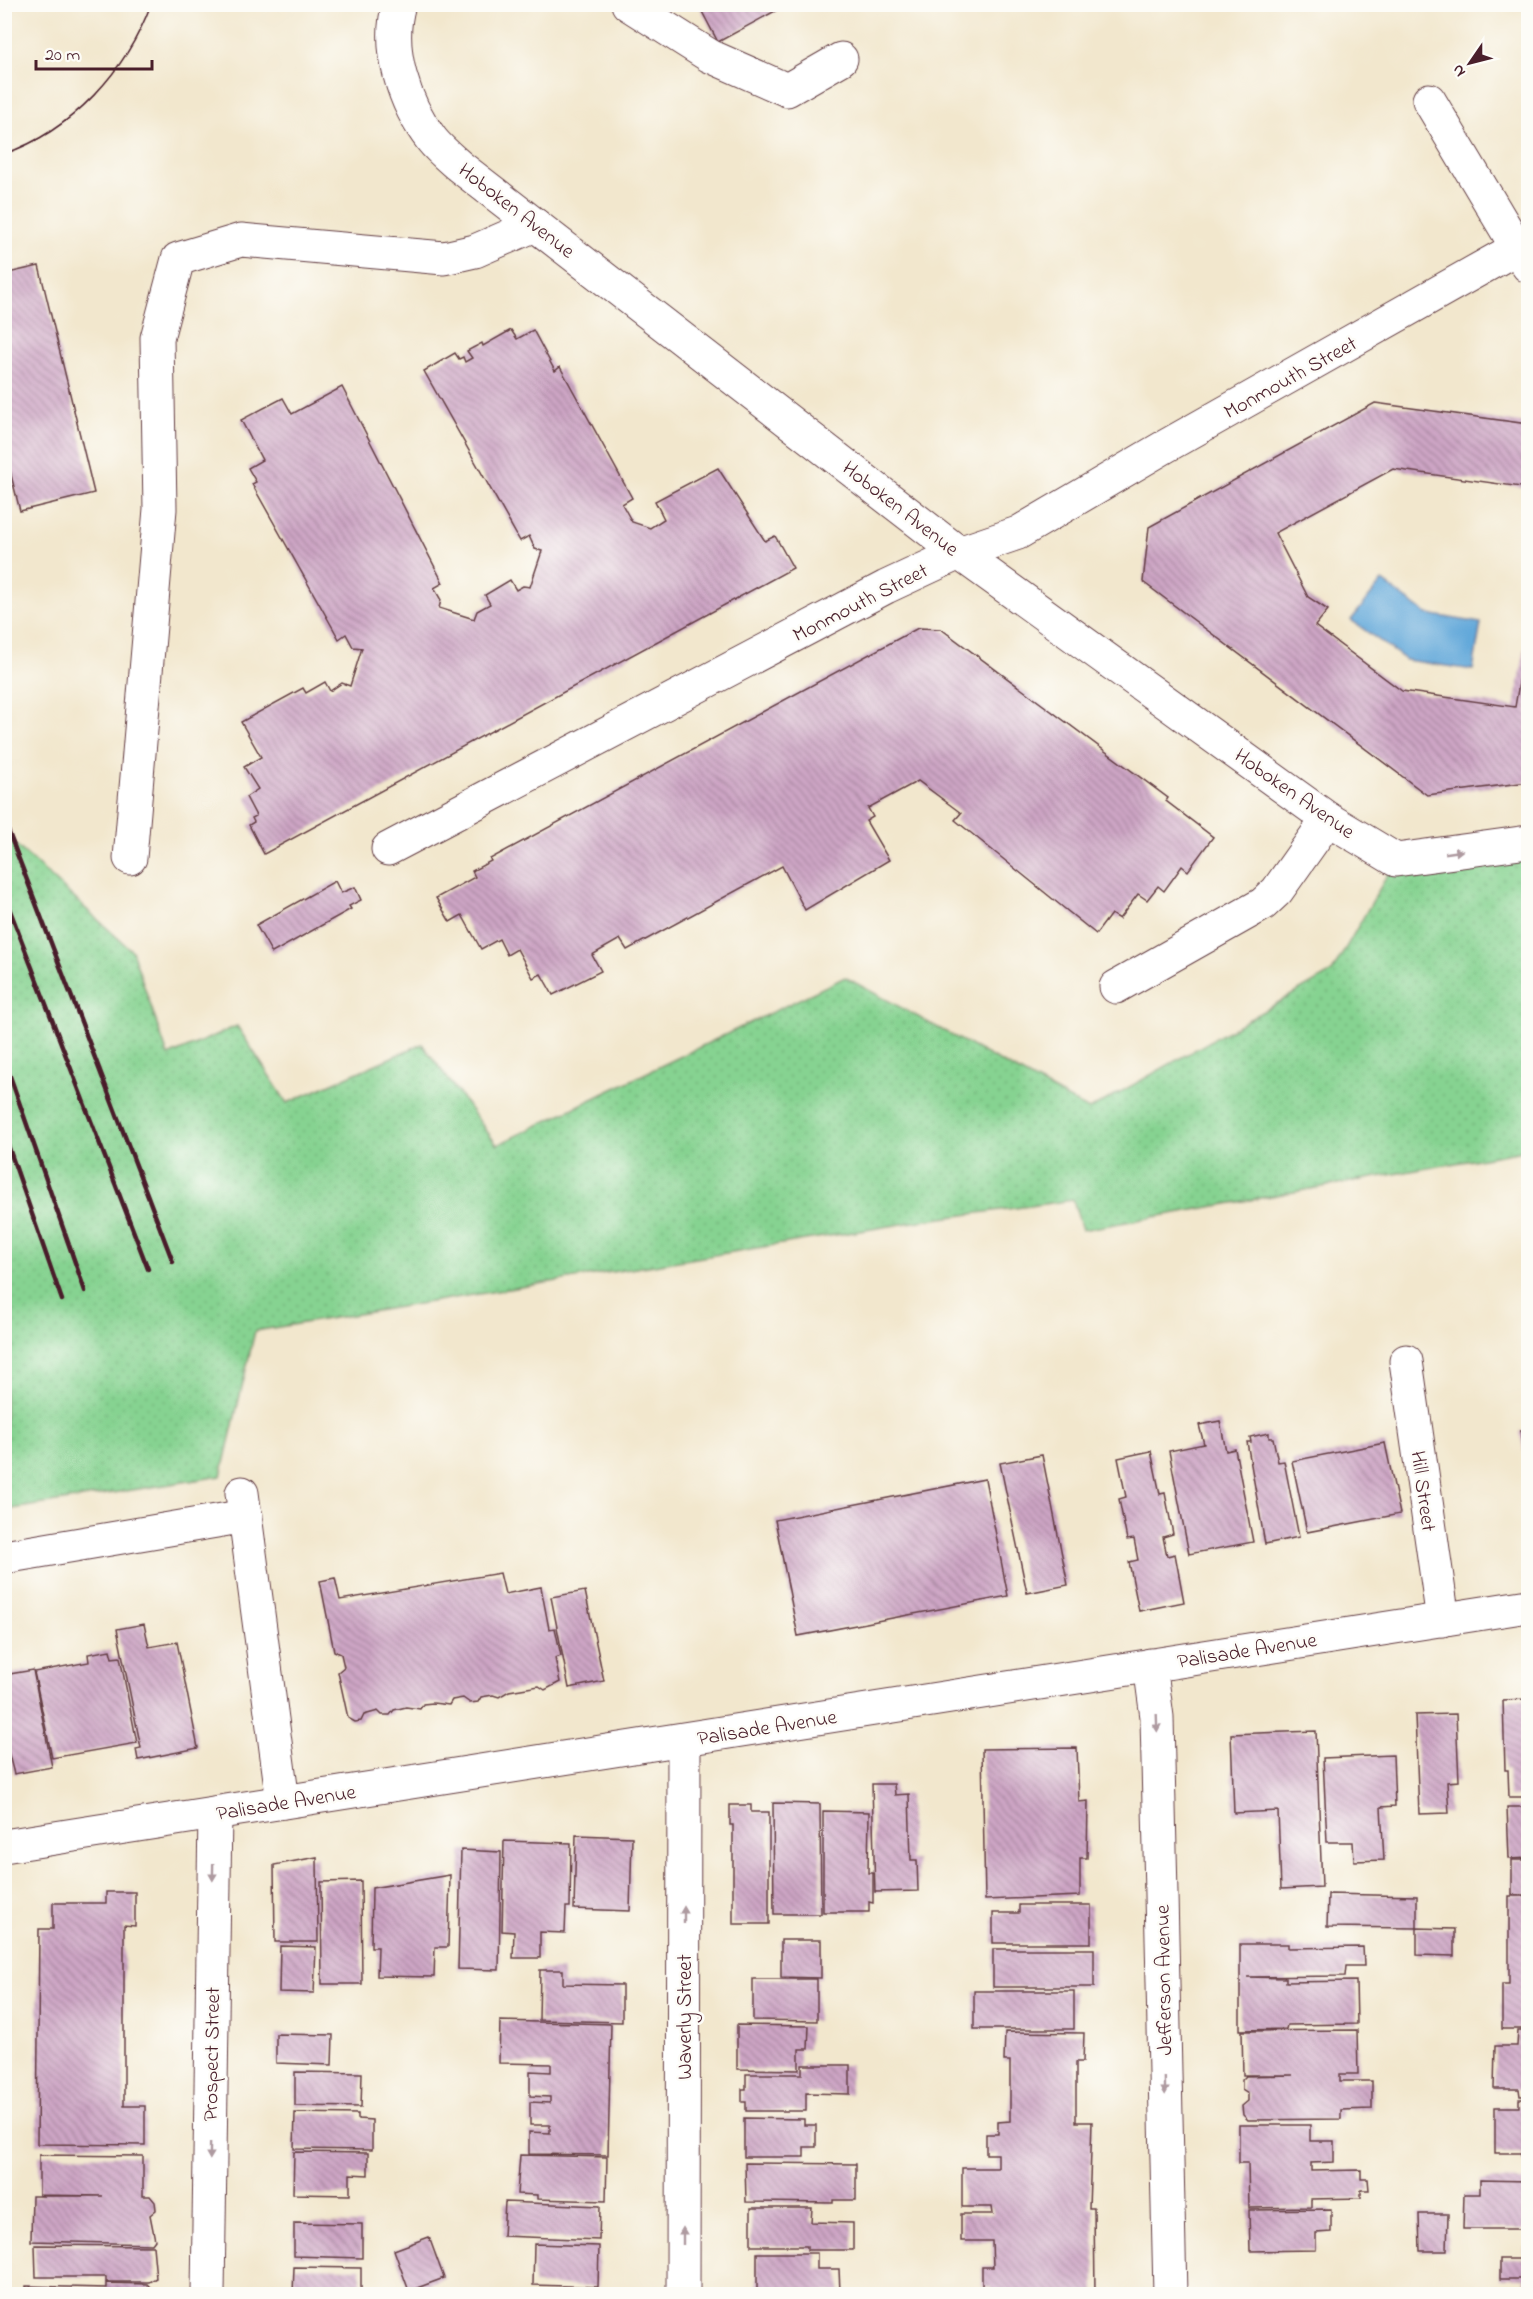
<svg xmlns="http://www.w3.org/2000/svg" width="1533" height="2299" font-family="'Indie Flower',sans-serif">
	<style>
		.grass { fill: url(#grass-dots); stroke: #68795e; stroke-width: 1.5 }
		.water { fill: #64a9da; stroke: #576482; stroke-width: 1.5 }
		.building { fill: url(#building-back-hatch) }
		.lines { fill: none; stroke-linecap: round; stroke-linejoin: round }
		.minor-casing { stroke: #633d43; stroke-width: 35 }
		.major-casing { stroke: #633d43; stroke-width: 35 }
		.minor { stroke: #fff; stroke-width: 33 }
		.major { stroke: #fff; stroke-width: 33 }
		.tram { stroke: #4a1f2b; stroke-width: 1.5 }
		.rail { stroke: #4a1f2b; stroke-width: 4.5 }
		.oneway { fill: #ae9aa0 }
		.labels { text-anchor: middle; stroke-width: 5; stroke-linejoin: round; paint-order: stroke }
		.street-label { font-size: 21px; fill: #4a1f2b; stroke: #fdfcf7 }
	</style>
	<defs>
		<pattern id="grass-dots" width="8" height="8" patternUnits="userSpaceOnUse" patternTransform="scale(1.5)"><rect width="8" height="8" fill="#86d391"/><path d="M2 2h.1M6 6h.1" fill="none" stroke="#75b57d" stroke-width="1.8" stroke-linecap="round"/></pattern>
		<pattern id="building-back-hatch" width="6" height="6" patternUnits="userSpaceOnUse" patternTransform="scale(1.5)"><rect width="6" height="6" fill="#cda5c5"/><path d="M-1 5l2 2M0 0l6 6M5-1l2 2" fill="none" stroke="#a886a0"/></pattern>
	</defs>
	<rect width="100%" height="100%" fill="#fdfcf7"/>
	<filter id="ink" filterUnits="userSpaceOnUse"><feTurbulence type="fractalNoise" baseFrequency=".0167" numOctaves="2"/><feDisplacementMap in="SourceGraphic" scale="12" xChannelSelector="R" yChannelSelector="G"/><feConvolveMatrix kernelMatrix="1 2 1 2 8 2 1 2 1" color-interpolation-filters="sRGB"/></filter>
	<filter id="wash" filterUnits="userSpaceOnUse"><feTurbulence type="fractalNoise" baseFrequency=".008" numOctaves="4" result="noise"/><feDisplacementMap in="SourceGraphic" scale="24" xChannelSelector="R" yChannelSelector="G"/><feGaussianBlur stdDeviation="1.35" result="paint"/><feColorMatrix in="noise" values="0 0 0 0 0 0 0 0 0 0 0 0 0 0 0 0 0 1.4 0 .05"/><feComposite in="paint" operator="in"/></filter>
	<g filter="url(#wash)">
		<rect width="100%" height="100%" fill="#f2e7cd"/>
		<!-- grass -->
		<polygon class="grass" points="5,835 132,951 168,1056 237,1026 287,1103 422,1044 497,1145 845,977 1089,1110 1332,972 1396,860 1528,844 1528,1150 1082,1230 1073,1200 920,1221 255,1331 221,1476 5,1510"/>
		<!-- water -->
		<polygon class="water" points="1382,581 1427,614 1481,623 1473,670 1406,660 1351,620"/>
		<g id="blocks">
			<!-- building -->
			<g class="building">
				<polygon points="698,4 788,4 718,42"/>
				<polygon points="39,266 94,493 20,511 4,447 4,274"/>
				<polygon points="511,330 517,339 533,330 555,371 560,367 632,498 622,504 632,522 650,528 664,519 655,501 718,468 765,541 775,536 793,568 264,854 249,825 254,822 252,818 256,816 246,797 258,789 244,767 261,757 241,722 303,688 306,693 325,682 330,691 342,683 350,686 362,648 353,647 346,634 339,639 252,484 256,482 248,468 262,460 241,420 283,398 292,414 342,387 443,583 434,588 441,600 439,608 474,619 477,611 490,604 485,595 510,580 516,590 523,586 530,587 542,551 535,549 529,536 520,541 424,371 455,353 459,359 463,357 465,362 472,358 467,351 482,343 483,346"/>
				<polygon points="1375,403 1528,424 1528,488 1393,469 1275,533 1308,597 1328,610 1315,626 1402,691 1515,707 1528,629 1528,782 1427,795 1143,582 1149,527"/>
				<polygon points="918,628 941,629 1168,798 1166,801 1213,837 1188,871 1182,866 1164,891 1158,886 1147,900 1138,894 1119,919 1111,914 1096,934 955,820 961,813 918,781 868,808 873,817 866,821 889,860 805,910 782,866 627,950 620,939 592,955 601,971 553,995 541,974 533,978 517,949 507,955 499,939 481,949 462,915 450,922 436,898 475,877 472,871 491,861 490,859"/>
				<polygon points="335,881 341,893 355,887 361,900 349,906 351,909 272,953 256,925"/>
				<polygon points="1220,1421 1226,1451 1235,1449 1253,1542 1189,1554 1169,1451 1204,1444 1199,1425"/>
				<polygon points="1528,1430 1528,1471 1527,1471 1520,1431"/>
				<polygon points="1269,1433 1269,1438 1273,1438 1278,1462 1284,1461 1299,1537 1265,1544 1247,1442 1251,1442 1250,1437"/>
				<polygon points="1385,1443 1400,1514 1307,1532 1292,1461"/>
				<polygon points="1151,1451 1160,1494 1165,1493 1173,1534 1163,1537 1167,1556 1175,1554 1184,1602 1139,1611 1129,1562 1138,1560 1134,1539 1127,1540 1119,1499 1126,1497 1118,1458"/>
				<polygon points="1042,1455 1068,1585 1027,1593 1000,1463"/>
				<polygon points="985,1479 1008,1596 798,1636 775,1520"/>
				<polygon points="500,1573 505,1594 541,1587 549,1629 555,1628 561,1656 555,1658 560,1682 545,1690 539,1686 509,1691 499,1697 493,1695 481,1697 478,1702 470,1703 463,1698 452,1700 449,1705 433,1703 423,1704 420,1709 406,1707 394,1710 390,1715 382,1715 378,1711 364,1715 361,1721 355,1722 348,1718 338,1672 344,1667 341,1654 334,1651 320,1581 335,1578 340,1600"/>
				<polygon points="585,1591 604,1681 569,1688 551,1597"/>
				<polygon points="144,1624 149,1647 177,1642 198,1748 138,1760 136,1749 141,1748 117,1629"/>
				<polygon points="110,1650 112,1658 120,1657 137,1743 52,1758 34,1672 89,1662 88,1654"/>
				<polygon points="33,1670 52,1767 14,1774 4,1736 4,1675"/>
				<polygon points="1528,1699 1528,1797 1509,1797 1508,1770 1505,1770 1503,1700"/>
				<polygon points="1456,1714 1459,1781 1447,1782 1449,1813 1419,1814 1415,1715"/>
				<polygon points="1316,1731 1322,1887 1281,1889 1278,1811 1234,1813 1231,1734"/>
				<polygon points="1077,1748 1079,1802 1088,1801 1087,1858 1080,1858 1080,1896 985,1900 982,1749"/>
				<polygon points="1393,1755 1395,1806 1381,1807 1384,1860 1354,1861 1353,1842 1327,1842 1323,1758"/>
				<polygon points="872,1784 894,1784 895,1795 909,1794 911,1860 917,1860 918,1891 875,1892"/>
				<polygon points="773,1803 820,1804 821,1914 774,1914"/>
				<polygon points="730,1805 751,1805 751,1812 769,1812 769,1924 733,1924 733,1825 730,1825"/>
				<polygon points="1507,1807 1528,1807 1528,1858 1509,1859"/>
				<polygon points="823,1811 869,1812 868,1873 873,1873 873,1903 869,1902 869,1912 823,1912"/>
				<polygon points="576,1835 632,1837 630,1911 574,1909"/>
				<polygon points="504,1841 571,1843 570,1907 566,1907 565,1933 540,1932 540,1958 513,1958 514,1932 502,1931"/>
				<polygon points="461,1850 501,1852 499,1970 458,1969"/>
				<polygon points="317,1857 318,1942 275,1942 274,1865"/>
				<rect x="1512" y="1860" width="16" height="35"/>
				<polygon points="450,1875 448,1947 435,1947 434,1977 377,1976 378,1947 371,1947 372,1888"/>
				<polygon points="361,1881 362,1984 322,1984 321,1882"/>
				<polygon points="106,1892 135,1892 135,1926 124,1925 124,2106 145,2106 145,2145 37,2144 39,1929 53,1929 53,1903 106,1903"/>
				<polygon points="1328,1894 1417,1896 1417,1928 1327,1927"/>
				<polygon points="1509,1896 1528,1896 1528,2029 1502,2029 1502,1984 1509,1984"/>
				<polygon points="1019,1905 1091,1905 1091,1943 993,1943 993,1913 1019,1913"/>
				<polygon points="1417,1928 1454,1929 1454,1956 1417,1955"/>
				<polygon points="781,1940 821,1940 821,1978 781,1977"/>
				<polygon points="1240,1944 1288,1944 1288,1948 1363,1947 1364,1966 1346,1966 1345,1976 1247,1977 1286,1978 1286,1982 1356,1981 1357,2024 1287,2025 1286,2029 1240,2030"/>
				<polygon points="280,1946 316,1947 314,1993 279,1992"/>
				<rect x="993" y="1949" width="101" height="38"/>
				<polygon points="540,1970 563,1970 563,1984 622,1985 622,2022 539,2020"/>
				<polygon points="753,1979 817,1979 817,2021 753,2020"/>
				<rect x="974" y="1991" width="100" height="38"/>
				<polygon points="500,2021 611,2024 608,2155 529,2154 529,2132 550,2133 550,2125 530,2125 530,2102 550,2103 550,2097 530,2096 530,2071 551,2072 551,2064 499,2063"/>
				<polygon points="737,2025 809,2026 808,2049 799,2049 799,2070 737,2069"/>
				<polygon points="1357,2030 1358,2074 1340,2074 1340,2081 1372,2081 1372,2109 1341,2110 1341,2119 1248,2120 1243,2115 1242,2106 1248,2101 1248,2094 1242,2090 1242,2080 1246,2076 1293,2075 1243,2075 1242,2031"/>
				<polygon points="1518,2031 1528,2031 1528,2096 1520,2096 1519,2089 1494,2089 1495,2046 1517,2046"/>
				<polygon points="1005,2032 1084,2033 1083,2062 1076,2062 1076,2122 1092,2122 1089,2208 1094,2208 1095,2294 992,2294 992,2287 982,2287 982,2267 993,2267 992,2241 961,2241 961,2214 993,2214 992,2207 962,2207 962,2168 998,2168 998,2154 986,2154 986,2134 998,2134 998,2122 1010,2121 1010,2061 1004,2061"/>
				<polygon points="276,2034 333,2035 332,2065 276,2063"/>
				<polygon points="802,2065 850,2065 850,2094 806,2093 806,2111 746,2111 746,2102 742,2102 742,2089 746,2089 746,2074 802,2074"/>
				<polygon points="295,2072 362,2073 361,2107 295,2106"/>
				<polygon points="1519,2099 1528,2099 1528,2161 1522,2161 1521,2153 1495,2153 1495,2107 1519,2107"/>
				<polygon points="295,2113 358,2114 358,2119 372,2120 372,2150 294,2149"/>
				<polygon points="744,2118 804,2119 804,2125 816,2125 816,2147 804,2147 804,2157 744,2157"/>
				<polygon points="1239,2125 1310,2125 1310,2141 1334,2141 1334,2162 1311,2163 1311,2171 1361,2170 1361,2179 1368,2179 1369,2190 1361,2190 1361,2198 1311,2199 1311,2207 1249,2208 1248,2163 1239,2163"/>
				<polygon points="294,2152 368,2153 368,2175 350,2174 350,2195 293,2194"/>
				<polygon points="39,2155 143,2156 143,2196 150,2196 155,2202 156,2210 150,2215 155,2240 152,2244 31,2241 32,2196 103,2196 39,2195"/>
				<polygon points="520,2155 607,2157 606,2201 537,2199 537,2195 517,2194"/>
				<polygon points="745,2163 856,2164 856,2200 833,2200 833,2203 746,2202"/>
				<polygon points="1480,2180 1528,2181 1528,2229 1463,2229 1464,2194 1480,2194"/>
				<polygon points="505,2202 600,2206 599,2240 503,2236"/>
				<polygon points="751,2208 812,2208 811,2222 853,2223 853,2250 807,2250 807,2246 751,2246"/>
				<polygon points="1331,2209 1331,2232 1316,2233 1316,2250 1250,2251 1249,2210"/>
				<polygon points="1419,2214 1448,2214 1447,2251 1420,2251"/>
				<polygon points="294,2223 362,2224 362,2258 294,2256"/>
				<polygon points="429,2237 444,2278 409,2291 394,2250"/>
				<polygon points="534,2244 599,2246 598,2287 533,2285"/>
				<polygon points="35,2245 153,2246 156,2278 149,2282 106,2282 106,2277 36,2277"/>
				<polygon points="1524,2247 1528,2248 1528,2294 1501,2294 1501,2290 1524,2290 1524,2279 1500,2279 1500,2259 1524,2259"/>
				<polygon points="757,2253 817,2253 817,2269 839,2269 840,2292 757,2292"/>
				<polygon points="294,2267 361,2268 361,2294 293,2294"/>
				<polygon points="106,2283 147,2284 154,2291 154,2294 26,2294 26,2286 106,2288"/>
			</g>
		</g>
	</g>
	<g filter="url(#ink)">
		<use href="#blocks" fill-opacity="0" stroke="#633d43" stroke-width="1.5"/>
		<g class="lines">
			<defs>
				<g id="minor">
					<path d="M 399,4 C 386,49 404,104 432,140 C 440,150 450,158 459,166 L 959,553 L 1328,819 L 1396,860 L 1528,842"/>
					<polyline points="628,4 710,56 787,90 841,59"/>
					<polyline points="1429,100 1528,266"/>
					<polyline points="388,849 886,587 959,553 1018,533 1166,446 1517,248"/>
					<polyline points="130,858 160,509 157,338 178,259 241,240 444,258 475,251 535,225"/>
					<polyline points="1116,987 1263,904 1277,891 1328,819"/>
					<polyline points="1406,1361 1443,1620"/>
					<polyline points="242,1493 283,1802"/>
					<polyline points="4,1557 246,1516"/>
					<polyline points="1150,1665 1157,1717 1170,2294"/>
					<polyline points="208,2294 215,1813"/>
					<polyline points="683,2294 684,1740"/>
				</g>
				<polyline id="major" points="4,1846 1528,1606"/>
			</defs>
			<!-- minor casing -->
			<use href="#minor" class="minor-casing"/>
			<!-- major casing -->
			<use href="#major" class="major-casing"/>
			<!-- minor -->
			<use href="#minor" class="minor"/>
			<!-- major -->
			<use href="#major" class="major"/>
			<!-- tram -->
			<path class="tram" d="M 4,154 C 72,131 127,70 151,4"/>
			<!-- rail -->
			<g class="rail">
				<polyline points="4,820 173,1262"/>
				<polyline points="4,895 148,1269"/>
				<polyline points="4,1059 85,1291"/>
				<polyline points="4,1134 62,1300"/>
			</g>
		</g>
		<!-- one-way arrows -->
		<defs><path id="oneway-solid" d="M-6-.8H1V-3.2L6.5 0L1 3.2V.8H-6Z" transform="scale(1.5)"/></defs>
		<g class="oneway">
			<use href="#oneway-solid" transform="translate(1454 852) rotate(-8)"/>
			<use href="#oneway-solid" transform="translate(1157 1723) rotate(88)"/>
			<use href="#oneway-solid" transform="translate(213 1872) rotate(91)"/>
			<use href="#oneway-solid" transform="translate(684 1915) rotate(-90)"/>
			<use href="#oneway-solid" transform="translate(1165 2086) rotate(89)"/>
			<use href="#oneway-solid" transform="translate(210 2151) rotate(91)"/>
			<use href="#oneway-solid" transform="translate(683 2236) rotate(-90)"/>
		</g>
	</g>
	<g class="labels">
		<!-- street labels -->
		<g class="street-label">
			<text transform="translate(517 210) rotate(38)" y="7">Hoboken Avenue</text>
			<text transform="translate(1290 377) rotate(-29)" y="7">Monmouth Street</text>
			<text transform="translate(901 508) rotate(38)" y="7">Hoboken Avenue</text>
			<text transform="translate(860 602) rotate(-27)" y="7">Monmouth Street</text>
			<text transform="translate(1295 793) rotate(35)" y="7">Hoboken Avenue</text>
			<text transform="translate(1424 1491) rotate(82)" y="7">Hill Street</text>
			<text transform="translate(1247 1650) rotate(-9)" y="7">Palisade Avenue</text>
			<text transform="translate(767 1727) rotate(-9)" y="7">Palisade Avenue</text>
			<text transform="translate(286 1802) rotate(-9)" y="7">Palisade Avenue</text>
			<text transform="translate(1163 1980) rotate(-91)" y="7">Jefferson Avenue</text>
			<text transform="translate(684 2017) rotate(-90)" y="7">Waverly Street</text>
			<text transform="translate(211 2054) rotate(-89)" y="7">Prospect Street</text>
		</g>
	</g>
	<!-- margin -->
	<rect width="1533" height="2299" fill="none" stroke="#fdfcf7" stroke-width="24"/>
	<!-- north arrow -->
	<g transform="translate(1470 63) rotate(235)" stroke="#fdfcf7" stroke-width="4.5" paint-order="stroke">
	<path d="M0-4.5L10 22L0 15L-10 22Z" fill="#4a1f2b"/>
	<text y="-9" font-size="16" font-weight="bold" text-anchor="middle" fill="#4a1f2b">N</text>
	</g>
	<!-- scale -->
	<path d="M36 60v9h116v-9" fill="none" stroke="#4a1f2b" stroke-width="3"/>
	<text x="45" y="60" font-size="18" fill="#4a1f2b" stroke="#fdfcf7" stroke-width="4.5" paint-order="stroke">20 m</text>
</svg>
